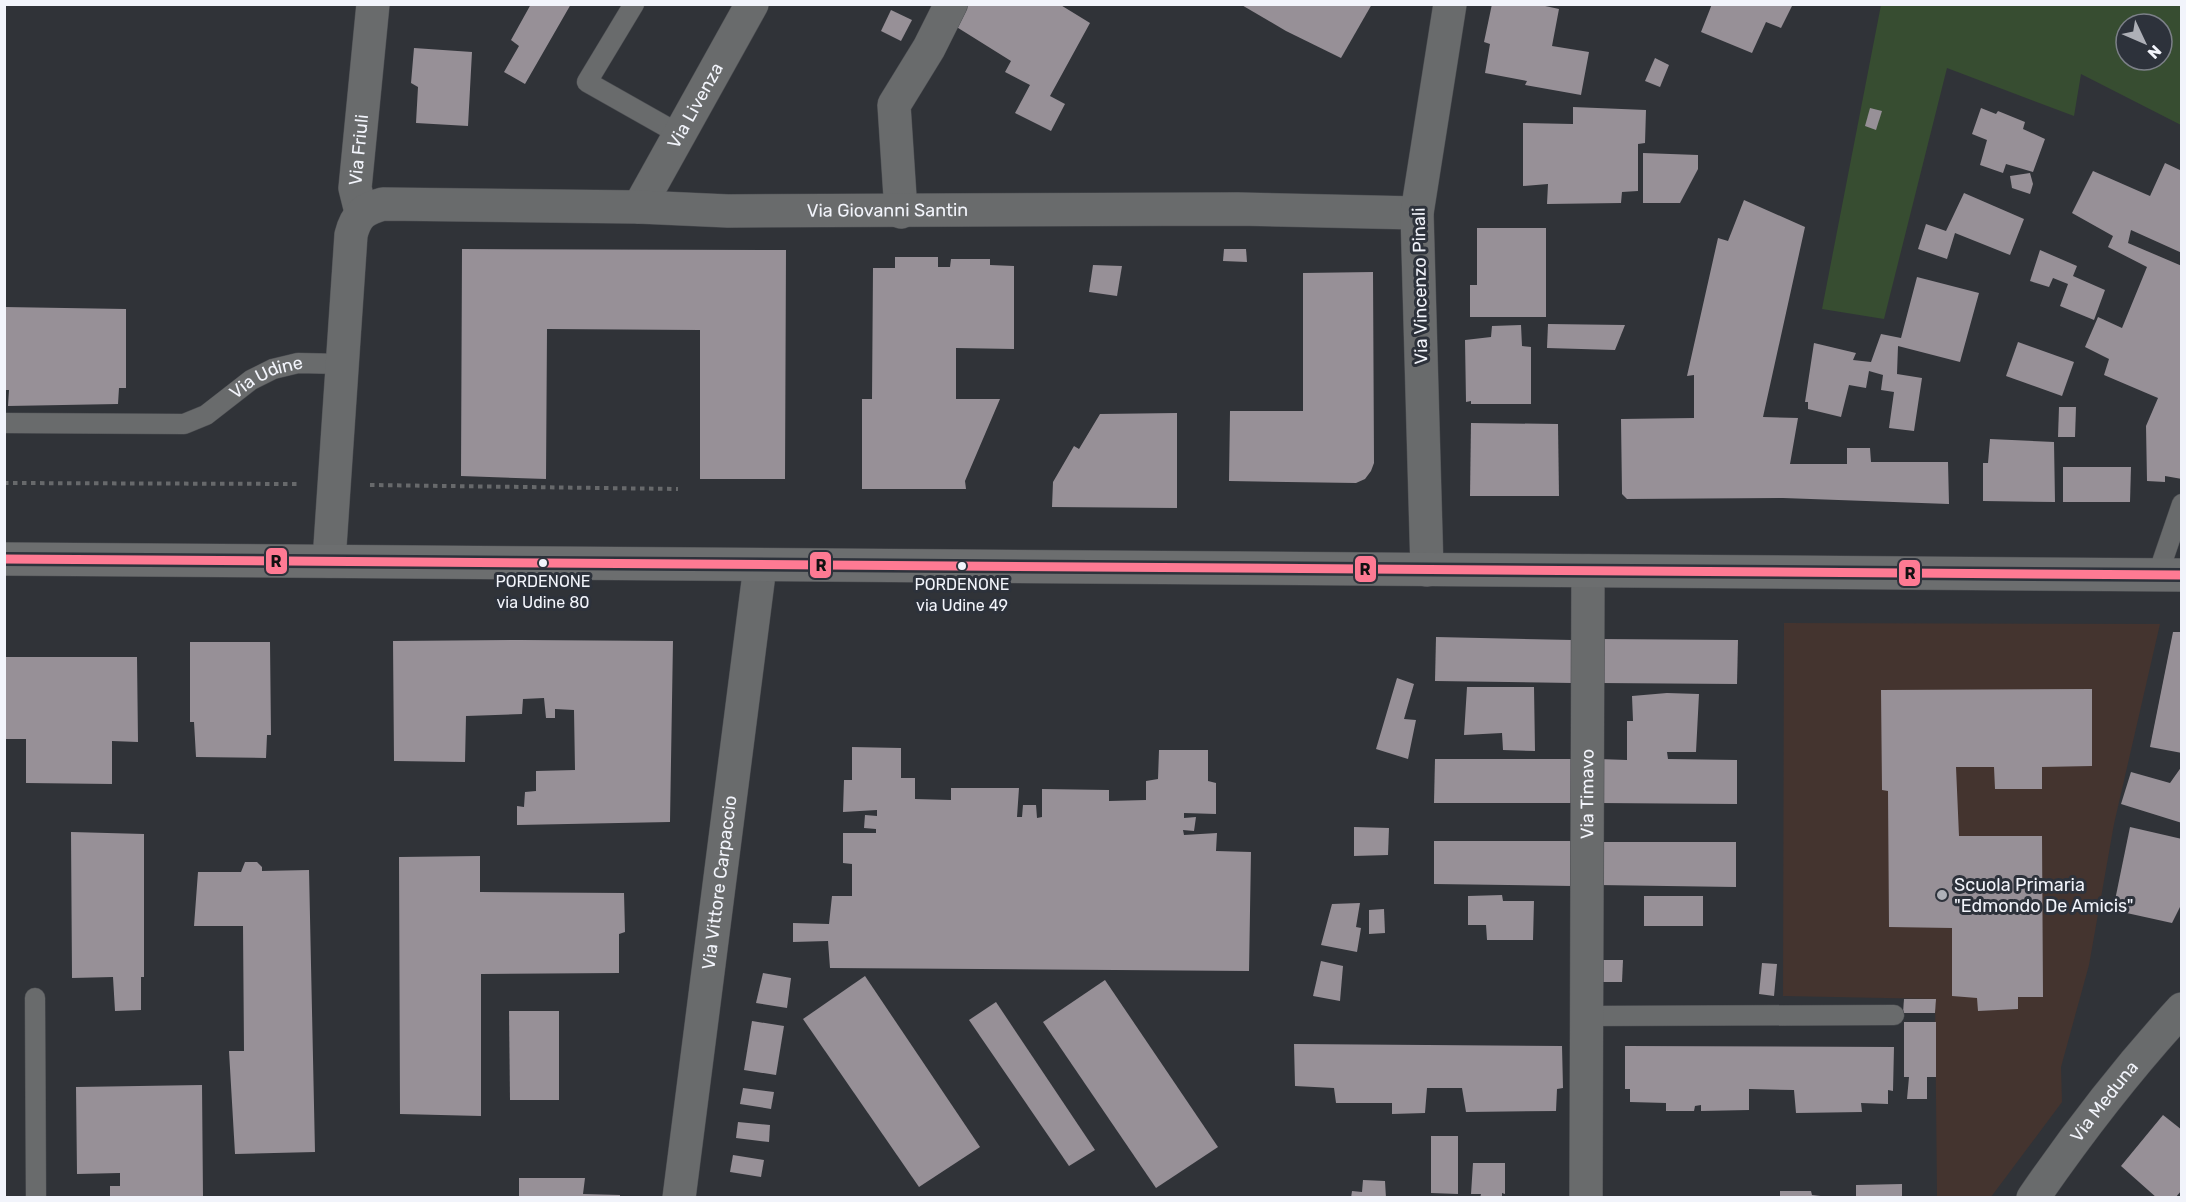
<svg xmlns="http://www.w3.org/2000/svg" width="2186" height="1202" font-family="Rubik,sans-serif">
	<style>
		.education { fill: #44342f }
		.green { fill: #374d31; fill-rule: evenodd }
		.building { fill: #979097 }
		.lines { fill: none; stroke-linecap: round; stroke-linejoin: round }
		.service-casing { stroke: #4c4e52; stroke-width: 21 }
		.minor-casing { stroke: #4c4e52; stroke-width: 34 }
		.secondary-casing { stroke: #4c4e52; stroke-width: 34 }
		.path { stroke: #67696b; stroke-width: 4; stroke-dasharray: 4.5 4.5; stroke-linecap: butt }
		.service { stroke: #696b6c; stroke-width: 20 }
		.minor { stroke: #696b6c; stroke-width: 33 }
		.secondary { stroke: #6c6e6f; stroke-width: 33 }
		.bus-1-casing { stroke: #2d323b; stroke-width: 14 }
		.bus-1 { stroke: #fe7a93; stroke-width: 9 }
		.bus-dot { fill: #f2f4fb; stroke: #2d323b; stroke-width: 2 }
		.poi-dot { fill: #aeb0b7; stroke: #2d323b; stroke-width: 2 }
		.labels { text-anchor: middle; stroke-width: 6; stroke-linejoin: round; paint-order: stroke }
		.bus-label { font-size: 16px; fill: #f2f4fb; stroke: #2d323b }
		.street-label { font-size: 18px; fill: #f2f4fb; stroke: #2d323b }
		.poi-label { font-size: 18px; fill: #f2f4fb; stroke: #2d323b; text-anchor: start }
		.line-badge { stroke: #2d323b; stroke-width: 2 }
		.pale-badge-label { font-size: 16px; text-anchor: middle; font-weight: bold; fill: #111 }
	</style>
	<rect width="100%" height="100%" fill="#303338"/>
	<!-- education -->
	<polygon class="education" points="1784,623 2160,624 2114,824 2089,965 2061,1067 2062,1102 1991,1197 1937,1197 1935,999 1783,996"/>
	<!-- green -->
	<path class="green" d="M 1881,5 L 2181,5 L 2181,125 L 2081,74 L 2074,116 L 1947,68 L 1884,319 L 1822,309 ZM 2126,24 L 2162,24 L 2162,60 L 2126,60 Z"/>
	<!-- building -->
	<g class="building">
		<polygon points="531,4 571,4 525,84 504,72 519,46 511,40"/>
		<polygon points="967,4 1059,4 1090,23 1050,96 1065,104 1051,131 1015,113 1030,85 1005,72 1011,61 955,26"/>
		<polygon points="1240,4 1372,4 1341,58 1286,31"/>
		<polygon points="1492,4 1536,4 1559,9 1552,46 1589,52 1581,95 1525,85 1527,81 1485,73 1490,44 1484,42"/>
		<polygon points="1712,4 1793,4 1781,28 1766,22 1752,53 1701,32"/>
		<polygon points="891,10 912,20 901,41 881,31"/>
		<polygon points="414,48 472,52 468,126 416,123 418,87 411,83"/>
		<polygon points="1655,58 1669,65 1660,87 1645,81"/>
		<polygon points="1573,107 1646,110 1645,143 1638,144 1638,191 1622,192 1621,203 1547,204 1548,184 1523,186 1523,123 1573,124"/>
		<polygon points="1870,108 1882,111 1876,130 1865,126"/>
		<polygon points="1981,108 1996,114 1998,111 2025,122 2023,129 2045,139 2033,172 2006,164 2003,173 1980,165 1987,140 1972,134"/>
		<polygon points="1643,153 1698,155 1698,169 1680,203 1643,203"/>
		<polygon points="2165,163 2182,171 2182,253 2131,230 2128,243 2182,266 2182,479 2165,476 2165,482 2147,481 2146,426 2158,398 2104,375 2109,359 2085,347 2098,317 2122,328 2147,267 2108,247 2113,236 2072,213 2093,171 2150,196"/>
		<polygon points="2030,173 2033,184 2030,194 2012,188 2010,176"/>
		<polygon points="1964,193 2024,219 2010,255 1955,233 1947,259 1918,249 1926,224 1946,231"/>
		<polygon points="1744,200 1805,227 1763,417 1798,418 1790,464 1847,464 1847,448 1870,448 1871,462 1948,462 1949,504 1783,498 1627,499 1622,494 1621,419 1694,418 1694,375 1687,376 1718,238 1728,241"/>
		<polygon points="1477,228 1546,228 1546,317 1470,317 1470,285 1477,285"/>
		<polygon points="462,249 786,250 785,479 700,479 700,330 547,329 546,479 461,476"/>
		<polygon points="1224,249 1246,249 1247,262 1223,261"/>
		<polygon points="2040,250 2077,266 2073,276 2105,290 2094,320 2060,306 2068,284 2053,278 2049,287 2030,281"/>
		<polygon points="895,257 938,257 938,267 950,267 951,259 990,259 990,265 1014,266 1014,349 956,348 956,399 1000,399 965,481 966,489 862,489 862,399 872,399 873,268 895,268"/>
		<polygon points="1093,265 1122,266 1117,296 1089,292"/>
		<polygon points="1373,272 1374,463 1371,471 1365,479 1356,483 1229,481 1230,411 1303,411 1303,273"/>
		<polygon points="1917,277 1979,293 1960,362 1898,346 1897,374 1922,378 1914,431 1889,428 1894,392 1881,390 1883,375 1869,371 1866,388 1849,385 1841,417 1808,409 1808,402 1805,402 1814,343 1856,353 1853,360 1871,362 1881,334 1901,338"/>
		<polygon points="4,307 126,309 126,388 119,388 118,404 8,406 9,390 4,390"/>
		<polygon points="1548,324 1625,325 1615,350 1547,348"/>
		<polygon points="1521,325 1522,346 1531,347 1531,404 1471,404 1471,401 1466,402 1465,340 1491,337 1492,326"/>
		<polygon points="2018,342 2074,362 2062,396 2006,376"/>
		<polygon points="2059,407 2076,407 2075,437 2058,437"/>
		<polygon points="1177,413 1177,508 1052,507 1053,482 1074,446 1079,449 1100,414"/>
		<polygon points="1471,423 1558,424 1559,496 1470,496"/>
		<polygon points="1990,439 2054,442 2055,502 1983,501 1983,463 1988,463"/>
		<polygon points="2063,467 2131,467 2130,502 2063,502"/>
		<polygon points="2173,632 2182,632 2182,753 2150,747"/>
		<polygon points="1436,637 1572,640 1572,683 1435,681"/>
		<polygon points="1599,639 1738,640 1737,684 1599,683"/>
		<polygon points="522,640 673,641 670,822 517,825 517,806 524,807 525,792 536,791 536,771 575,770 574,710 555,709 555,718 546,718 544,698 523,699 522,714 466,716 465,762 394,761 393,641"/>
		<polygon points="190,642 270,642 271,735 267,735 266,758 196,757 194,722 190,722"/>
		<polygon points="4,657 137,657 138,742 112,741 112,784 26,783 26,739 4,739"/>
		<polygon points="1397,678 1414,684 1404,719 1416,720 1408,759 1376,749"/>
		<polygon points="1467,687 1534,687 1535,751 1503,750 1502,733 1464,735"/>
		<polygon points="2092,689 2092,766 2042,767 2042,789 1995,789 1994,767 1956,767 1959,836 2042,836 2043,997 2018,997 2018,1009 1978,1011 1977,998 1952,996 1952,928 1889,927 1888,791 1882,790 1881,690"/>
		<polygon points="1667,693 1699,694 1696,752 1667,752 1668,759 1737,760 1737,804 1598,803 1599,759 1627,760 1627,721 1633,721 1632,696"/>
		<polygon points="852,747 901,748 901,778 915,778 915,799 951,800 951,788 1019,788 1017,817 1022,817 1023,805 1036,805 1037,818 1042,817 1042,789 1109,790 1109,801 1146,800 1146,781 1158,779 1159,750 1208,750 1208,781 1216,783 1216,814 1184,813 1184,818 1196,817 1194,831 1183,830 1184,835 1217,833 1216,851 1251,852 1249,971 830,968 828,941 793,942 793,923 829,924 832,896 852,896 852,864 843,863 843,833 876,833 876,829 864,828 865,815 877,816 877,810 843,812 844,780 852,780"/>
		<polygon points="1435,759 1572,759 1572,803 1434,803"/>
		<polygon points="2182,766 2182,823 2121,804 2131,772 2170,783"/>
		<polygon points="1354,827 1389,828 1388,855 1354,856"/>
		<polygon points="2130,827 2182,839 2182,903 2172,923 2113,910"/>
		<polygon points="71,832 144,834 144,977 141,977 141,1010 115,1011 113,977 72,978"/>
		<polygon points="1434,841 1571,841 1572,886 1434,884"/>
		<polygon points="1599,842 1736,842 1736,887 1598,885"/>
		<polygon points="480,856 480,892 624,893 625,932 619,934 619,973 481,974 481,1116 400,1114 399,857"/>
		<polygon points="245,862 257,862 262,867 262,871 309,870 315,1152 235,1154 229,1051 244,1051 243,926 194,926 198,872 241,872"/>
		<polygon points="1502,895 1503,901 1534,901 1533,940 1487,940 1486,925 1468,925 1468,896"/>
		<rect x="1644" y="896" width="59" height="30"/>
		<polygon points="1360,903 1356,927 1361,928 1357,952 1321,945 1332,904"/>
		<polygon points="1384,909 1385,933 1369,934 1369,910"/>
		<polygon points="1599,960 1623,960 1622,982 1599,982"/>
		<polygon points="1321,961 1343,966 1340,1001 1313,996"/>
		<polygon points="1762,963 1777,964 1774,996 1759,994"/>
		<polygon points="763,973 791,978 787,1008 756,1003"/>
		<polygon points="865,976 980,1147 919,1187 803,1019"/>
		<polygon points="1105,980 1218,1147 1156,1188 1043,1022"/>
		<polygon points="1904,999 1936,999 1935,1013 1903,1013"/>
		<polygon points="996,1002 1095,1150 1069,1166 969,1020"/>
		<polygon points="509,1011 559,1011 559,1100 510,1100"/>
		<polygon points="752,1021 784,1026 776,1075 744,1070"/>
		<polygon points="1904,1022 1936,1022 1936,1077 1927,1077 1927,1099 1907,1099 1909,1077 1904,1077"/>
		<polygon points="1294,1044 1562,1046 1563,1088 1557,1089 1556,1111 1466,1112 1462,1088 1427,1088 1425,1113 1392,1114 1392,1103 1336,1103 1334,1088 1295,1086"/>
		<polygon points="1625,1046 1894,1047 1893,1091 1888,1090 1888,1104 1861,1103 1862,1112 1796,1113 1794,1090 1749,1089 1749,1110 1701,1111 1701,1105 1695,1106 1694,1111 1666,1111 1666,1103 1630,1102 1630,1089 1625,1089"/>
		<polygon points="202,1085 203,1198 110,1198 110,1186 120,1186 120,1173 77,1174 76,1087"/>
		<polygon points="743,1088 774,1092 771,1109 740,1104"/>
		<polygon points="2163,1115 2182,1130 2182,1190 2175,1198 2157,1198 2121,1166"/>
		<polygon points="738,1122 770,1125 769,1142 736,1138"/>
		<polygon points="1431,1136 1458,1136 1458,1194 1431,1193"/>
		<polygon points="733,1155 764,1160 761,1177 730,1172"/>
		<polygon points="1473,1163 1505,1163 1505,1194 1502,1193 1502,1198 1480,1198 1481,1194 1471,1194"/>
		<polygon points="519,1178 585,1178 583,1194 620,1195 620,1198 519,1198"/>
		<polygon points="1363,1180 1385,1181 1386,1198 1351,1198 1352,1191 1362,1192"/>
		<polygon points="1902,1184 1902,1198 1856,1198 1856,1185"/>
		<polygon points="1780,1191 1811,1191 1812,1195 1838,1198 1780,1198"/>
	</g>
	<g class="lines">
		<defs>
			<g id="service">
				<polyline points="634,4 587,82 679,134"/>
				<path id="s1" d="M 4,423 L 184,424 L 206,415 L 251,380 L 273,369 L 298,363 L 342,364"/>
				<polyline points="2158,574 2182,504"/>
				<polyline points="35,998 36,1198"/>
				<polyline points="1587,1016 1894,1015"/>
			</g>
			<g id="minor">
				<path id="s2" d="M 639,207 L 752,4"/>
				<path id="s3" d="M 361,212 L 355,188 L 373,4"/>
				<polyline points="901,212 894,105 929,48 951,4"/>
				<path id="s4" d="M 329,561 L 351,235 C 356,215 364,209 383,204 L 639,207 L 728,211 L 1238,209 L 1417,213"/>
				<polyline points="1427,570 1417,213 1450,4"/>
				<path id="s5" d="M 679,1198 L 760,566"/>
				<path id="s6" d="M 1586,1198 L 1588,571"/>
				<path id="s7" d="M 2033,1198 C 2079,1131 2127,1069 2182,1009"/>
			</g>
			<polyline id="secondary" points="4,559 2182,575"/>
		</defs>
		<!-- service casing -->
		<use href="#service" class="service-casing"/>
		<!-- minor casing -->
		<use href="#minor" class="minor-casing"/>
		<!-- secondary casing -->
		<use href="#secondary" class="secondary-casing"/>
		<!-- path -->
		<g class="path">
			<polyline points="4,483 299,484"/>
			<polyline points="370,485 678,489"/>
		</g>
		<!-- service -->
		<use href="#service" class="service"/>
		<!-- minor -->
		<use href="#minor" class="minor"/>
		<!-- secondary -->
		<use href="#secondary" class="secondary"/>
		<defs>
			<polyline id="bus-1" points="4,559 2182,575"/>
		</defs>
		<!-- bus-1 casing -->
		<use href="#bus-1" class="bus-1-casing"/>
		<!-- bus-1 -->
		<use href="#bus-1" class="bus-1"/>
	</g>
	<!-- markers -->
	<g class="bus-dot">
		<circle cx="543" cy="563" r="5"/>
		<circle cx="962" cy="566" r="5"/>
	</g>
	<circle class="poi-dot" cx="1942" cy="895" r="6"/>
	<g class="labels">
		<!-- bus labels -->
		<g class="bus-label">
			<text x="543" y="587">PORDENONE<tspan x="543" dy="21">via Udine 80</tspan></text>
			<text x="962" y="590">PORDENONE<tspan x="962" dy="21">via Udine 49</tspan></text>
		</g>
		<!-- street labels -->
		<g class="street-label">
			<text dy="6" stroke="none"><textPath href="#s2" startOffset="116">Via Livenza</textPath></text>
			<text dy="6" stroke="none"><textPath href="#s3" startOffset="63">Via Friuli</textPath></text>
			<text dy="6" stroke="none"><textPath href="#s4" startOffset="879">Via Giovanni Santin</textPath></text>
			<text transform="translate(1420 286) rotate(-91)" y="6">Via Vincenzo Pinali</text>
			<text dy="6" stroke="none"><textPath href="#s1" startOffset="276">Via Udine</textPath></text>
			<text dy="6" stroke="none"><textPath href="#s6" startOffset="404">Via Timavo</textPath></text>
			<text dy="6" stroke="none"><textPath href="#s5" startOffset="318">Via Vittore Carpaccio</textPath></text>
			<text dy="6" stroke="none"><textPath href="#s7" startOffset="120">Via Meduna</textPath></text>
		</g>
		<!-- poi labels -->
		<g class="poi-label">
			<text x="1954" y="891">Scuola Primaria<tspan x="1954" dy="21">"Edmondo De Amicis"</tspan></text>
		</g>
	</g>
	<g class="line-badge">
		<rect x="265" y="547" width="23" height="28" rx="6" fill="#fe7a93"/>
		<rect x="809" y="551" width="23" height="28" rx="6" fill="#fe7a93"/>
		<rect x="1354" y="555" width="23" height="28" rx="6" fill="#fe7a93"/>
		<rect x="1898" y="559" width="23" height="28" rx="6" fill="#fe7a93"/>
	</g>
	<g class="pale-badge-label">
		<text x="276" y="567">R</text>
		<text x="821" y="571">R</text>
		<text x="1365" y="575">R</text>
		<text x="1910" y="579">R</text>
	</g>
	<!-- border -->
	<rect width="2186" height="1202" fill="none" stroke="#f2f4fb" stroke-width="12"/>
	<!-- north arrow -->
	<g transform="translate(2144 42) rotate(134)"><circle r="28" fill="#2d323b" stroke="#7c8088" stroke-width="1.5"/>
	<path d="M0-4.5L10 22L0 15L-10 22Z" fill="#aeb0b7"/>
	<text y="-9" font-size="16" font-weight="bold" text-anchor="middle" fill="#f2f4fb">N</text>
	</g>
</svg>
